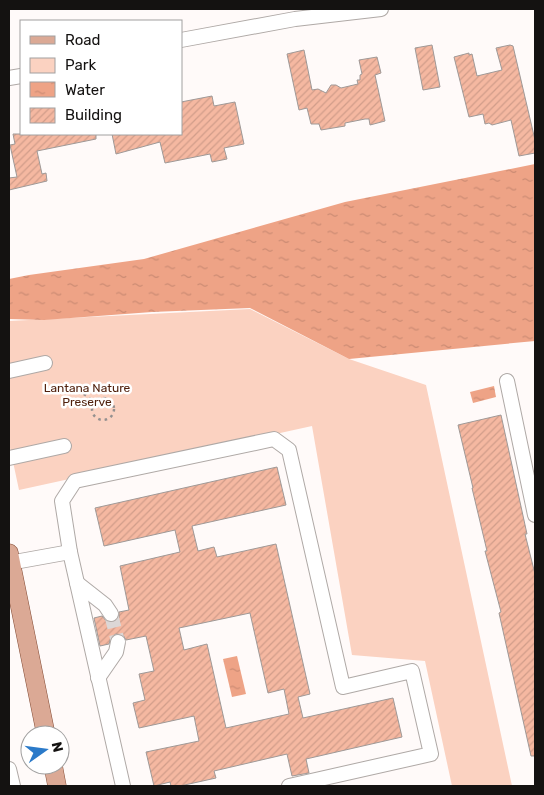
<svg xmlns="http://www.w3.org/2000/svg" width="544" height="795" font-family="Rubik,sans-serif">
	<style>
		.green { fill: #fbd2c1 }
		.water { fill: url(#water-ripples) }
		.building { fill: url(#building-hatch); stroke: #9f9997; fill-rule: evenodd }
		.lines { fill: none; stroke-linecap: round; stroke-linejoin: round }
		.minor-tunnel { stroke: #dcd7d6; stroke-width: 14; stroke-dasharray: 14 7; stroke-linecap: butt }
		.minor-casing { stroke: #afa9a6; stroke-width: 16 }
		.major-casing { stroke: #864f39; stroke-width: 19 }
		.path { stroke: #94908f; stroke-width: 2.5; stroke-dasharray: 2.5 4; stroke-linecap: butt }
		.minor { stroke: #fff; stroke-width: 14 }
		.major { stroke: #dba995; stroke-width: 18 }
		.labels { text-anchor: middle; stroke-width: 5; stroke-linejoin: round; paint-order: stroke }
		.park-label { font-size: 12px; fill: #50210d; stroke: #fff }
	</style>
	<defs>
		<pattern id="water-ripples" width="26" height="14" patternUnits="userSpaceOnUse" patternTransform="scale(1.25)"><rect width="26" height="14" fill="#eea386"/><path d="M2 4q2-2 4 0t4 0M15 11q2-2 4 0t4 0" fill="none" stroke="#cb8b73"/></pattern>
		<pattern id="building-hatch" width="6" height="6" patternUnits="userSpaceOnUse" patternTransform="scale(1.25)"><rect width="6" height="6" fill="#f5b8a1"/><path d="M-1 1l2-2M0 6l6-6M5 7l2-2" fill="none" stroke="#d19d8a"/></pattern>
	</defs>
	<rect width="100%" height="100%" fill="#fffaf9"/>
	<!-- green -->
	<polygon class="green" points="250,309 349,359 426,385 512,786 452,786 425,661 352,655 312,426 19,490 9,443 9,321"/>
	<!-- water -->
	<g class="water">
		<polygon points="535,164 535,341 349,359 250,308 152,312 44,320 9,319 9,279 29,275 144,259 345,202"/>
		<polygon points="494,386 496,397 473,403 470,392"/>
		<polygon points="237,656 246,694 232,697 223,659"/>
	</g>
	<!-- building -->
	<g class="building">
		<polygon points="432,45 440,87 423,90 415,48"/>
		<polygon points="510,45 513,46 535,140 535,153 519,156 511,120 492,125 489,123 485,124 483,114 469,117 454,57 469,53 469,55 472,54 477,76 502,70 496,48"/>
		<polygon points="304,50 312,90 318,89 326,93 331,85 336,85 341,88 358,84 357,80 360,80 360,75 362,74 359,60 377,57 381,73 375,75 385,121 370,125 369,119 365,119 345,123 345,126 321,130 319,124 311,124 307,108 299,110 287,54"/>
		<polygon points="212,96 214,106 235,102 244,144 224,148 227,159 212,162 210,154 165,163 160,142 116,154 112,134 181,134 181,102"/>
		<polygon points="13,134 96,134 96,139 37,151 42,174 46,173 47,181 9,190 9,178 17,177 10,145 15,144"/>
		<polygon points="501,415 527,534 525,534 535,574 535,756 531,756 499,613 501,612 485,551 487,551 472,488 473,488 458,425"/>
		<path d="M 277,467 L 286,505 L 192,526 L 198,551 L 214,547 L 217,557 L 276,544 L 310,694 L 298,697 L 303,718 L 393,698 L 402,737 L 306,759 L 309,773 L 292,776 L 287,754 L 214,771 L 216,778 L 180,786 L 171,786 L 170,782 L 154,786 L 146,752 L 199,741 L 194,716 L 139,728 L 133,703 L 145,700 L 139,674 L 154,671 L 146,636 L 126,640 L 123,635 L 116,634 L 111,637 L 109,644 L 100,646 L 94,618 L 102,616 L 107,622 L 112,623 L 119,618 L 119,612 L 129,610 L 120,566 L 180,552 L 175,530 L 104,546 L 95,508 ZM 250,613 L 268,693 L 284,689 L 289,714 L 226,728 L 207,644 L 184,650 L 179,628 Z"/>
	</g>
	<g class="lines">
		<!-- minor-tunnel -->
		<polyline class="minor-tunnel" points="111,614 118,642"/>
		<defs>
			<g id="minor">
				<polyline points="181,40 295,19 381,9"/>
				<polyline points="9,78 21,76"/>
				<polyline points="9,371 45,363"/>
				<polyline points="507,381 535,515"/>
				<polyline points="9,458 64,446"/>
				<polyline points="9,563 70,552"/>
				<polyline points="77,583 105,605 111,614"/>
				<polyline points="98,678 116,652 118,642"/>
				<polyline points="9,769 13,786"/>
				<polyline points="123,786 70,552 62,501 75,481 274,439 289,450 343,687 412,671 431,754 289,786"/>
			</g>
			<g id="major">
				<polyline points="9,553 46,735"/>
				<polyline points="53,765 57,786"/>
			</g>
		</defs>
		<!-- minor casing -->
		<use href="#minor" class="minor-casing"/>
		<!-- major casing -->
		<use href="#major" class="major-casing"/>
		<!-- path -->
		<g class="path">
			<path d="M 52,393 C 69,390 82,388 94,403"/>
			<circle cx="103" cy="409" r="11"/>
		</g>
		<!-- minor -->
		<use href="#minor" class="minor"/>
		<!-- major -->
		<use href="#major" class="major"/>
	</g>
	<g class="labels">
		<!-- park labels -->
		<g class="park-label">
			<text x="87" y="392">Lantana Nature<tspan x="87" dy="14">Preserve</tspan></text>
		</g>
	</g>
	<!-- border -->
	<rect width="544" height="795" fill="none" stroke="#141211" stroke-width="20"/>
	<!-- legend -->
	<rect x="20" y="20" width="162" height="115" fill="#ffffff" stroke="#a1a0a0"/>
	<rect x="30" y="36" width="25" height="8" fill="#dba995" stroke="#a1a0a0"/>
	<text x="65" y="45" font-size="15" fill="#141211">Road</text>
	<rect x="30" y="58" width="25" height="15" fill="#fbd2c1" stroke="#a1a0a0"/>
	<text x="65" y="70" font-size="15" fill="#141211">Park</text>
	<rect x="30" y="82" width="25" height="15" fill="url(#water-ripples)" stroke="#a1a0a0"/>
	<text x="65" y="95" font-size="15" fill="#141211">Water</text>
	<rect x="30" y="108" width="25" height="15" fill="url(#building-hatch)" stroke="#a1a0a0"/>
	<text x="65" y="120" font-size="15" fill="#141211">Building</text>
	<!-- north arrow -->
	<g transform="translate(45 750) rotate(76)"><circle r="24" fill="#ffffff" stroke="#a1a0a0"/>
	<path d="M0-4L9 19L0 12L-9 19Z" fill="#2b7ac9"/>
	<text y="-8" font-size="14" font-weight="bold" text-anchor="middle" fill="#141211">N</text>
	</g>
</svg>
